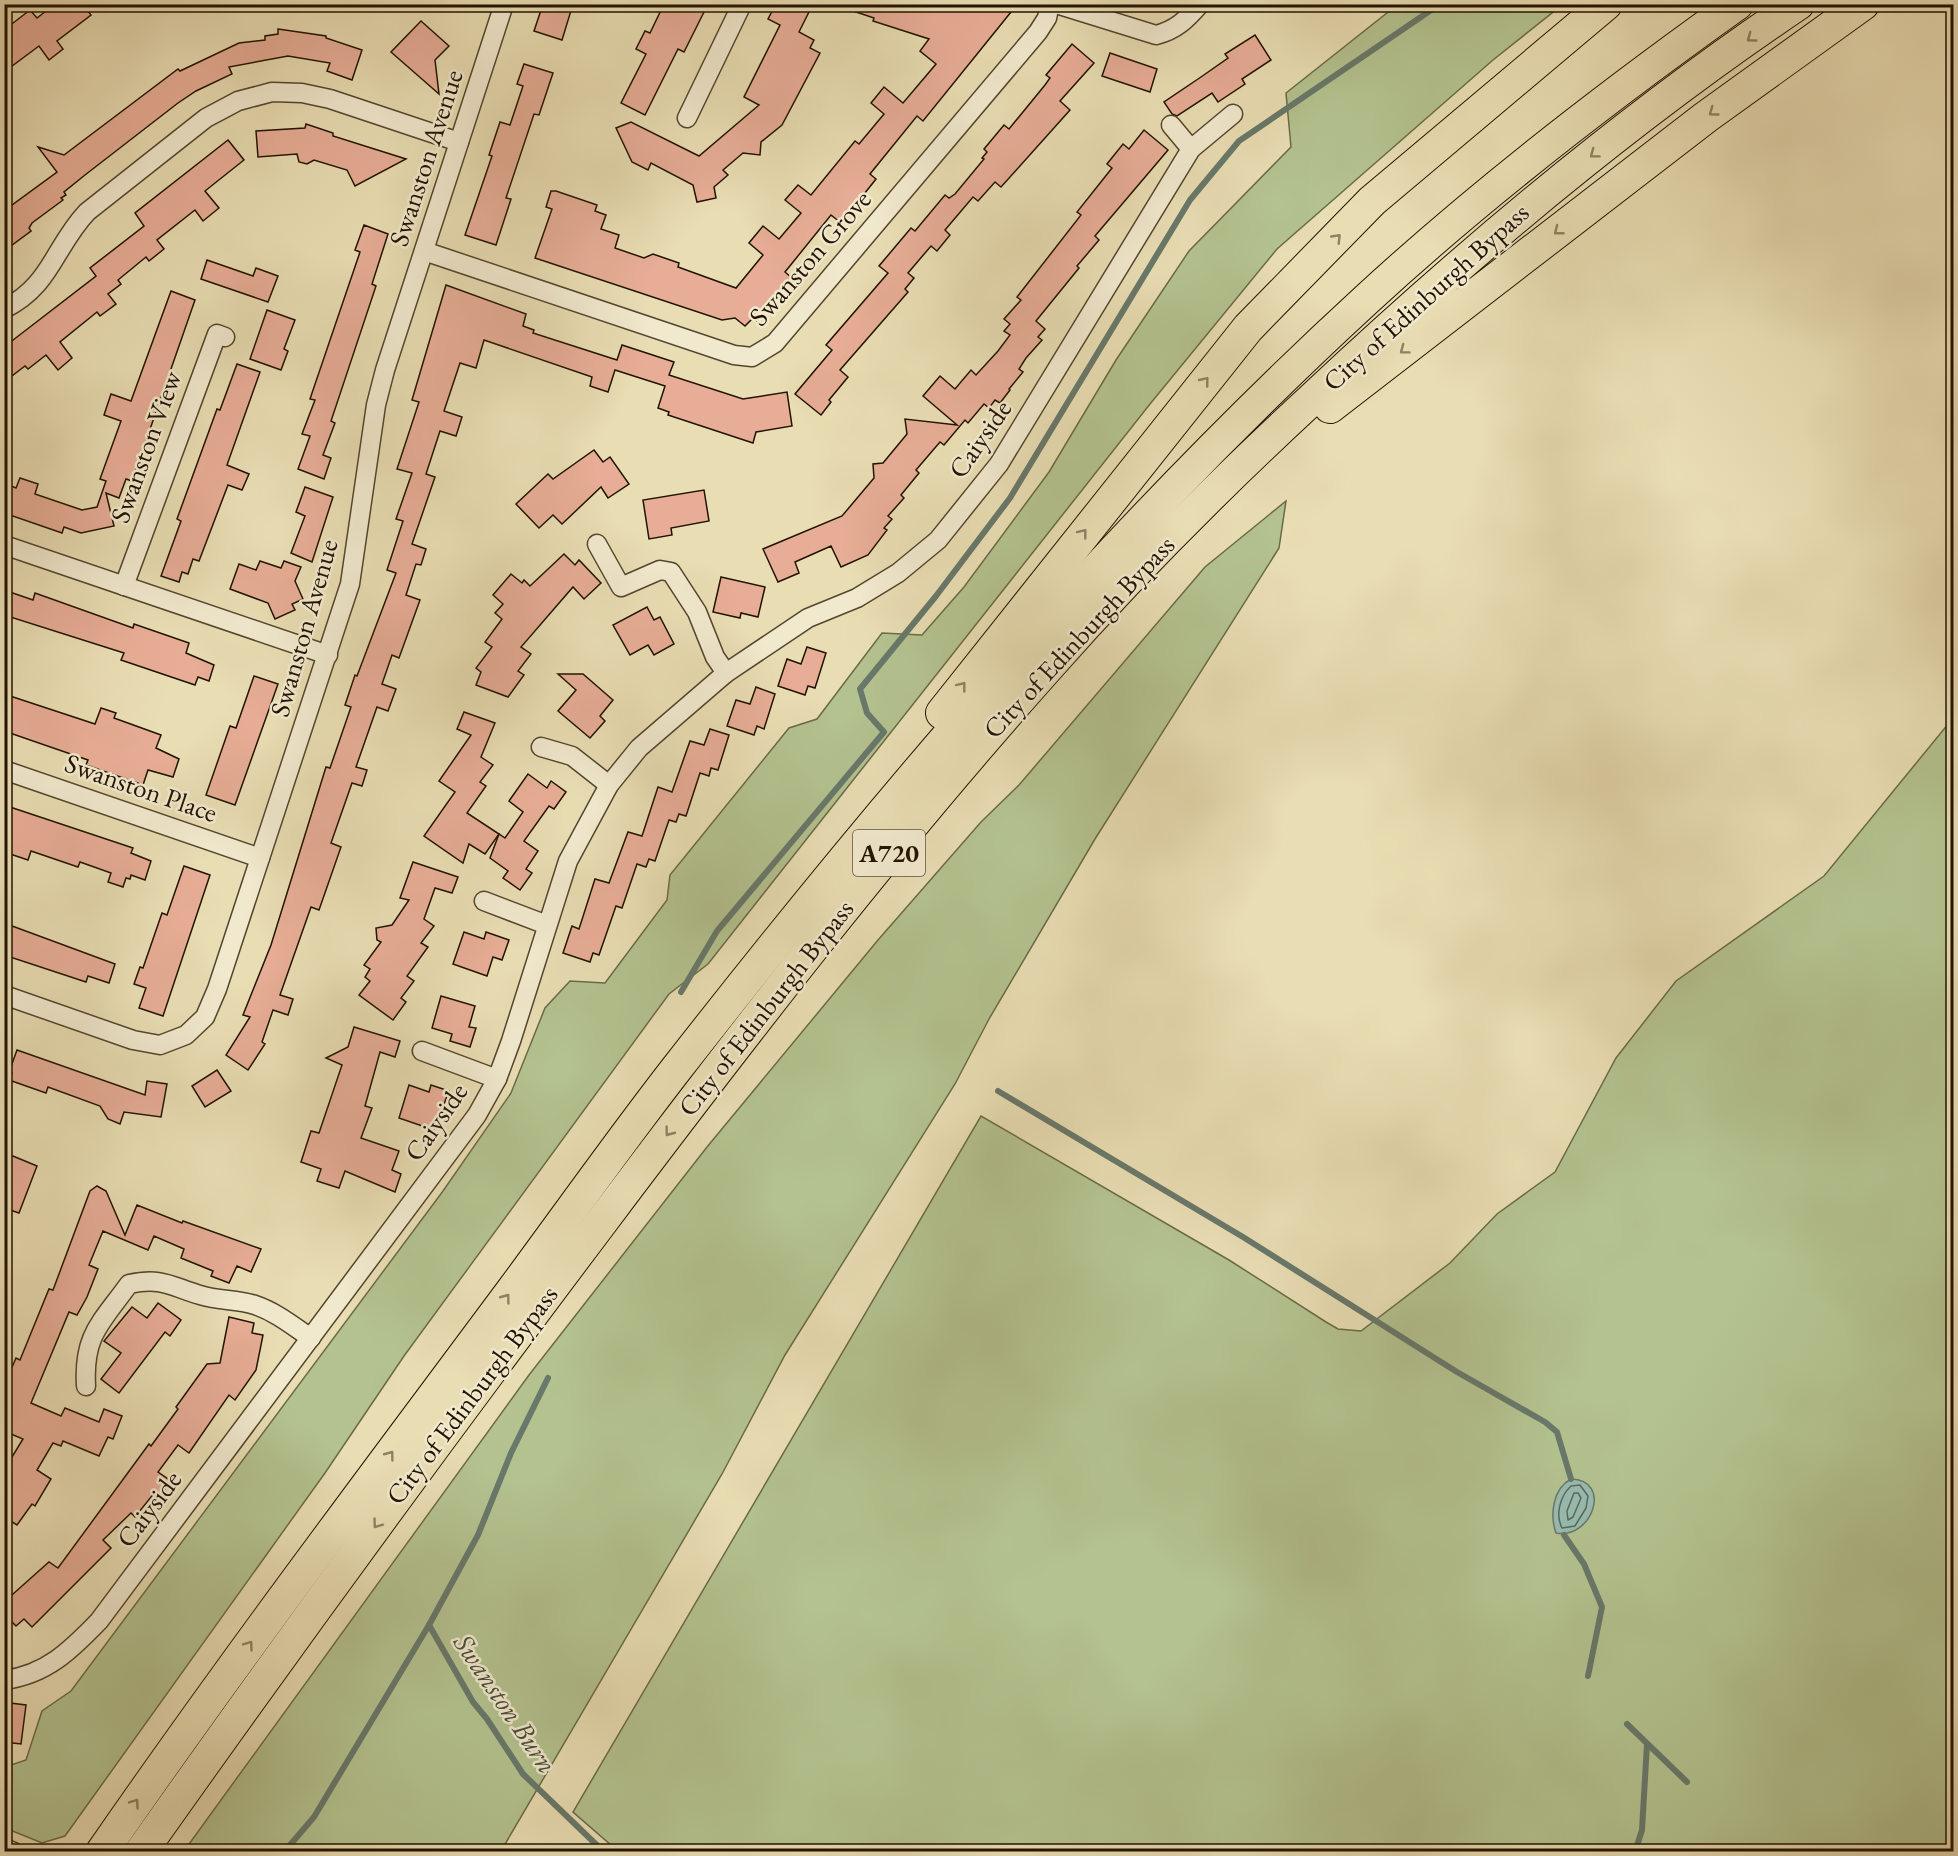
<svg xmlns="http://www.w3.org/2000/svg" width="1958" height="1856" font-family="'EB Garamond',serif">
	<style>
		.green { fill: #b3c28f; stroke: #6a6a48; stroke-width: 1.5 }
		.water { fill: #97bbb0; stroke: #68786a; stroke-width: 1.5 }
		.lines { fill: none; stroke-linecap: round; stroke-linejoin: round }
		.shore { stroke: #5c6758; stroke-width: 1.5 }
		.stream { stroke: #68786a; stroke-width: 6 }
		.building { fill: #e7ad96; stroke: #211301; stroke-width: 1.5 }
		.minor-casing { stroke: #53462e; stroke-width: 21 }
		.trunk-casing { stroke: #211301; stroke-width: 34 }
		.minor { stroke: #f1e9ce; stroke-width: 18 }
		.trunk { stroke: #e9ddb3; stroke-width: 32 }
		.oneway { stroke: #8f8263 }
		.labels { text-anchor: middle; stroke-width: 5; stroke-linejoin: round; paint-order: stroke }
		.shield { fill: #f1e9ce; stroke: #5f533e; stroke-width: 1.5 }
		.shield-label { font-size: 26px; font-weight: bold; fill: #211301 }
		.street-label { font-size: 27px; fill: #211301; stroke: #f1e9ce }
		.water-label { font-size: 28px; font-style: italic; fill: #4a4e3e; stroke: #f1e9ce }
	</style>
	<rect width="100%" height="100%" fill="#e9ddb3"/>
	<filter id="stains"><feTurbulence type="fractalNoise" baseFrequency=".00333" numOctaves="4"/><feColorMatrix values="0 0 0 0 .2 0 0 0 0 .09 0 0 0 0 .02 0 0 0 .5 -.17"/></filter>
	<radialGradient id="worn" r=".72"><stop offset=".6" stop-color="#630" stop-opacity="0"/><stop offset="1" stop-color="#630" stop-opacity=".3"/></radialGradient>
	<!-- green -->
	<g class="green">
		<polygon points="1397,5 1562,5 1493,60 1277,249 1150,404 708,964 669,994 404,1356 325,1473 65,1836 42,1843 5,1828 5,1767 26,1760 42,1711 71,1691 443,1191 511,1093 545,1008 570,981 605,983 667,900 670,875 789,728 817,719 882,633 922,635 964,587 1049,472 1116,360 1189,251 1291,147 1286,93"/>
		<polygon points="1286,501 1279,548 1095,839 989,1019 955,1084 785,1355 722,1474 501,1851 184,1851 529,1375 707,1147 878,940 981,822 1019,785 1205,567"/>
		<polygon points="1953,718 1953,1851 619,1852 573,1812 981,1116 1229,1260 1326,1322 1338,1329 1361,1331 1450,1263 1497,1214 1555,1172 1616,1058 1676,981 1824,876"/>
	</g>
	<!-- water -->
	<path class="water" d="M 1571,1479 C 1613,1480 1592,1540 1556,1533 C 1550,1516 1552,1489 1571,1479 Z"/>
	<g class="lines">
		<!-- shore -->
		<g class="shore">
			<path d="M 1580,1485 L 1588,1496 L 1586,1508 L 1575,1526 L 1562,1528 C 1555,1515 1560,1496 1571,1486 Z"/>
			<polygon points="1574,1493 1578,1493 1581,1498 1573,1517 1568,1520 1567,1511"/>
		</g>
		<!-- stream -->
		<g class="stream">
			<polyline points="681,992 717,931 884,732 867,713 860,689 936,596 1010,498 1190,200 1239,141 1440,4"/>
			<polyline points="998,1091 1243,1237 1457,1372 1545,1422 1557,1432 1571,1479"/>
			<polyline points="1564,1535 1584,1564 1602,1607 1588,1676"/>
			<polyline points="429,1625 473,1702 487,1719 523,1774 604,1852"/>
			<polyline points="1627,1724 1687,1782"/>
			<polyline points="284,1852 314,1817 429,1625 478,1535 511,1453 548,1378"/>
			<polyline points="1635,1852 1642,1830 1647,1744"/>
		</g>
	</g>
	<!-- building -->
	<g class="building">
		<polygon points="55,4 83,4 91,15 57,41 63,49 49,60 39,46 4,72 4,30 30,10 37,18"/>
		<polygon points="543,4 573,4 562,40 534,31"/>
		<polygon points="664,4 708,4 684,52 678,49 645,115 621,103 646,54 636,49 645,31 650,33"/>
		<polygon points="776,4 813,4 799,32 814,40 810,48 820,53 782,125 761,142 760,155 743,153 723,170 728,175 714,187 716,198 697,202 693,185 651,163 648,170 632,162 616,128 631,122 699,156 759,105 744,97 780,25 768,19"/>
		<polygon points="841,4 1002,4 1011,12 923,121 917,116 870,174 876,179 841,223 831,215 785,272 792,278 757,321 753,318 745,326 735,318 722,320 535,258 552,209 546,207 551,191 556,191 597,205 595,211 606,215 601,229 619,235 615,248 644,258 653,254 679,263 678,267 736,288 763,255 749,243 763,226 779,239 801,213 785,200 798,185 811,195 855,141 859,144 884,114 871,103 884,87 903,103 936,64 920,51 929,39 873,21 874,18 841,7"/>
		<polygon points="421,21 449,46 435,60 439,94 391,52"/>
		<polygon points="278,29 326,36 326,38 362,50 352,80 327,71 330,63 288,56 229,67 232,74 196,91 178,103 85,175 64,192 66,195 61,198 63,200 32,223 29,228 31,231 4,251 4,211 57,172 38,147 64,155 178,69 180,71 239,43 265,40 265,36 278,34"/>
		<polygon points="1255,35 1271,60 1242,79 1245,84 1218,102 1212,93 1177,116 1172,114 1164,102 1201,77 1228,58 1225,54"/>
		<polygon points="1072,44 1094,63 1060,101 1070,110 1001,187 995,182 978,201 973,197 945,230 950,235 937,251 931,246 908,273 914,278 905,289 908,292 840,370 848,377 829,400 831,402 821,415 795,394 832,350 826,345 888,273 879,266 911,228 915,231 945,195 949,198 955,194 984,159 982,158 987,152 984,149 1004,125 1009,129 1045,85 1050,78 1046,75"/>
		<polygon points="1110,53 1157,69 1150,92 1102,76"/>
		<polygon points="524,64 553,73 539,115 534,114 506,198 511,199 496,245 465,235 492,156 489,155 500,122 510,125 523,86 517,84"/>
		<polygon points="306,124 333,133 333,136 406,159 355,186 347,170 314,160 307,164 299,162 297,154 258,157 256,131 305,128"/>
		<polygon points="1144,130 1168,150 1095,236 1099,240 1077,266 1079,268 1036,321 1045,329 1038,337 1042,340 1026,358 1019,369 1023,372 1009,389 1010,390 1000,403 995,400 989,408 984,404 968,423 965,420 944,445 940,442 916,470 919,473 901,495 904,498 888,516 892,519 884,528 887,530 868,555 841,567 831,546 795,562 799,573 778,582 763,549 842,516 874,478 873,464 883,463 907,434 905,419 957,425 923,396 940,376 955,389 971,370 976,375 998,351 1010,335 1004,331 1010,324 1004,319 1021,300 1017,297 1081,215 1077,212 1112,168 1107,164 1123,144 1129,149"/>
		<polygon points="228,140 244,160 205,191 219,208 203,221 195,210 157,240 164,249 149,261 146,257 118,280 121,284 108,294 116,304 100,316 97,312 60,342 72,358 58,370 46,355 28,369 25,366 4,382 4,347 96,276 90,268 144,226 135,213"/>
		<polygon points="364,225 388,234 372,284 376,286 331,421 335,423 323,455 331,458 324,479 298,469 310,436 302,434 315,400 310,399 360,252 355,250"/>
		<polygon points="207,260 253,276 256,268 278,276 268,302 201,279"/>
		<polygon points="446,285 526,314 523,326 534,330 533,333 617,360 622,345 674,362 669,375 743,399 787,392 792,426 756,432 753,443 668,415 669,412 658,408 665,386 615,370 608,392 590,386 592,377 484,340 476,368 460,363 444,411 462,417 456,436 440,431 426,474 435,477 412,544 426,549 421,565 416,564 406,595 420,600 399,658 392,655 382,684 396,689 388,711 377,707 356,767 367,770 362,786 352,783 331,843 341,847 319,910 311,907 280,995 293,999 288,1015 273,1010 262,1042 265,1044 248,1070 226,1055 250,1017 243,1015 271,945 326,767 330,768 351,707 345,705 355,675 357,676 396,573 387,570 403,521 396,519 412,473 397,469 419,402 412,400"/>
		<polygon points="171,291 195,300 132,481 126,479 119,498 106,493 114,526 81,533 64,527 62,533 4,513 4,483 16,488 20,478 38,484 35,494 82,510 97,507 106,481 100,479 121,421 104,415 111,394 131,401"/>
		<polygon points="267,310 295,320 284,349 288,351 281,370 250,359"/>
		<polygon points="237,364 260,372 227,465 249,474 242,490 228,485 199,561 193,559 188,574 182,572 179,582 161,576 181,521 177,519 217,409 220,410"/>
		<polygon points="594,450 603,462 610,457 629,484 608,498 601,487 562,524 553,515 539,528 516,504 548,474 553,479"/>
		<polygon points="305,487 333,497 312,562 291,553 305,516 296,512"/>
		<polygon points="704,490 709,521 671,528 672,535 649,539 643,500"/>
		<polygon points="564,554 575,565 579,560 601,583 584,599 573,587 521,647 531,654 518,671 524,675 508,697 476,685 481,672 476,668 492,647 485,642 502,619 495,613 503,604 493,595 511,574 522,583 524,580 530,586"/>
		<polygon points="260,561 281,568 284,561 301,567 295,581 303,599 292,604 295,610 275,619 268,603 230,589 239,564 256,570"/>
		<polygon points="721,577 765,587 758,617 741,613 740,618 713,612"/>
		<polygon points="4,590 33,600 35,593 133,628 134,624 189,643 186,653 214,665 209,681 198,677 195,685 121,660 124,653 4,615"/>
		<polygon points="647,607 654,620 660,617 674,644 654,655 648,645 630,655 613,625"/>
		<polygon points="807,647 826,653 815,688 808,686 805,695 778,686 787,659 801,664"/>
		<polygon points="558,674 583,674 613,700 600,716 605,721 590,738 558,711 576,690"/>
		<polygon points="254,676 278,684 235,805 206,795 230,726 236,728"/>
		<polygon points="756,687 775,694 764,729 757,726 754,735 727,726 736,700 750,704"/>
		<polygon points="4,694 95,724 101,708 116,713 114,718 161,735 156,748 179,759 173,777 148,770 143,785 86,765 88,760 4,731"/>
		<polygon points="464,712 495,723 481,757 493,765 480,782 486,786 467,813 499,834 485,854 469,844 463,863 424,836 455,792 439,781 471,735 457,729"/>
		<polygon points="710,729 729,735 718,770 711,768 709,776 700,773 686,816 679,814 676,822 669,820 655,861 649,859 646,867 637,864 622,908 616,906 599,955 593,953 590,962 563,953 572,926 579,929 595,879 609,883 628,832 642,836 658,787 672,792 690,741 704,745"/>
		<polygon points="528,774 547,788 551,781 566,792 554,809 549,806 524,841 538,851 526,869 532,873 520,890 503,878 508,871 490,858 499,834 505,838 523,812 509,801"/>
		<polygon points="4,805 133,848 131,853 151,861 145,880 131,875 130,879 126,878 123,887 108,882 111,873 80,862 78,867 31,851 28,860 4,852"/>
		<polygon points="413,862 458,877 452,893 435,888 424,919 434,926 421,943 428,947 407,976 414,981 401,998 406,1002 393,1020 359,995 370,981 365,977 370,969 364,965 381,942 377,940 376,928 392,925 409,900 400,898"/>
		<polygon points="184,866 210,875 163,1016 139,1008 146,988 134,984 140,967 143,968 162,913 167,915"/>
		<polygon points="4,923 115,964 109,983 88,976 86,982 4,955"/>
		<polygon points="464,932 484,939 486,932 509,940 502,960 493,957 487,976 453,964"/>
		<polygon points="441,996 475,1006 469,1027 476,1028 470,1047 450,1041 452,1034 432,1028"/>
		<polygon points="354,1027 400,1041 395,1057 380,1052 365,1106 372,1108 361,1138 399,1151 392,1170 401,1174 395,1192 345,1171 339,1188 317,1181 321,1169 301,1162 311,1131 319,1133 342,1065 326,1058 348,1047"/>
		<polygon points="17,1050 145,1095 147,1081 167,1084 161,1117 124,1112 120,1124 108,1119 100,1106 48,1087 46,1093 9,1080 12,1073 9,1072"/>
		<polygon points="217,1070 231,1091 205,1107 192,1086"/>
		<polygon points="409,1085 429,1092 431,1085 449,1091 434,1130 399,1118"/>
		<polygon points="8,1154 37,1166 19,1213 4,1208 4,1164"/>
		<polygon points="97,1186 106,1191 125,1235 137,1205 182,1223 183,1221 261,1249 251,1272 237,1266 229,1283 211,1276 213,1271 181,1258 184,1249 154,1236 148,1250 103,1231 89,1265 98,1269 87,1297 77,1315 69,1312 31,1403 61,1416 65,1408 99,1422 104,1409 122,1416 113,1439 108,1437 99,1456 63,1441 61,1446 53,1443 37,1470 51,1479 35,1506 32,1504 17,1525 4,1517 4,1470 23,1439 4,1431 4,1386 16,1358 20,1360 49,1289 53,1290 90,1191"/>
		<polygon points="158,1303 181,1320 170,1336 165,1332 119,1393 101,1379 121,1353 104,1341 132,1307 147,1318"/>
		<polygon points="229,1317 254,1323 252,1333 263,1335 256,1370 235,1400 229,1395 189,1453 178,1445 158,1472 171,1481 160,1496 155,1492 135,1517 131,1513 103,1540 111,1548 32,1627 24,1619 16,1626 4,1614 4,1602 49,1562 58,1568 149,1444 151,1446 178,1409 176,1407 207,1364 220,1363"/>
		<polygon points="10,1703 26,1705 21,1744 4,1742 4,1720 8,1720"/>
	</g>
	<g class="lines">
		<defs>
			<g id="minor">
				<path d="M 1056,4 L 1156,35 C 1176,30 1186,20 1200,4"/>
				<polyline points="687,118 742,4"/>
				<polyline points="1171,125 1191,149"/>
				<polyline points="424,251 734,355 752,357 775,343 1038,32 1047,18 1050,4"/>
				<path d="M 4,309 C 51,286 54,247 87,212 L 206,118 L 238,101 L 272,92 L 302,93 L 330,99 L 459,142"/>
				<polyline points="597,544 621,587 660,570 671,572 697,612 715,657 726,673"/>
				<polyline points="4,545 328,655"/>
				<polyline points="124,586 217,334 225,337"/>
				<polyline points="541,747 572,756 609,785"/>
				<polyline points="4,770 260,858"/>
				<polyline points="484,901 547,925"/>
				<polyline points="4,995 133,1040 160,1045 186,1035 205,1017 217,989 350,584 376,405 385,370 504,4"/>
				<polyline points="422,1051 497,1079"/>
				<path d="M 86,1386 C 83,1335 101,1323 129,1284 C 162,1277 170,1286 200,1295 C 218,1301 237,1299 255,1305 C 276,1312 293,1326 311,1338"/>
				<path d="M 4,1680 C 46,1675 71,1650 99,1621 L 477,1115 L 497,1079 L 511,1041 L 568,861 L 609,785 L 639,748 L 726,673 L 808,618 L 857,598 L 898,573 L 938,540 L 999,464 L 1191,149 L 1233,114"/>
				<polyline points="4,1848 14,1852"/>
			</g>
			<g id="trunk">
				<polyline points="1330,407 1706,117 1863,4"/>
				<polyline points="942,713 1248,328 1372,201 1606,4"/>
				<path d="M 102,1852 C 234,1661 375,1475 514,1288 C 568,1215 621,1140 677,1068 C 889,797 1113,532 1367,299 C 1483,192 1608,96 1737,4"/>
				<path d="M 141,1852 C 291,1640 444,1431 600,1224 C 743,1034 889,845 1048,667 C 1131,573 1220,484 1312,399 C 1464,256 1624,121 1798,4"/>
			</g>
		</defs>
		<!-- minor casing -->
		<use href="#minor" class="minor-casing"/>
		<!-- trunk casing -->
		<use href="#trunk" class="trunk-casing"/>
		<!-- minor -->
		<use href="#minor" class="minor"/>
		<!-- trunk -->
		<use href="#trunk" class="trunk"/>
	</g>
	<!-- one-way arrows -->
	<defs><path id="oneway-chevron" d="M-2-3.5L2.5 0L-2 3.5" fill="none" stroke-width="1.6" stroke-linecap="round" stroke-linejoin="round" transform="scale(1.5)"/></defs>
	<g class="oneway">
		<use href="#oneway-chevron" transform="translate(1751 38) rotate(144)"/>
		<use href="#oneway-chevron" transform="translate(1713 112) rotate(144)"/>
		<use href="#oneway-chevron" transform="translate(1594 154) rotate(143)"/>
		<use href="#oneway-chevron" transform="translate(1558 231) rotate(142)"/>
		<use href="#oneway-chevron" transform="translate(1337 238) rotate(-46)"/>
		<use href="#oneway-chevron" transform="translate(1404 350) rotate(143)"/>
		<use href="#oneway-chevron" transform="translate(1205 381) rotate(-51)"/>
		<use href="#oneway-chevron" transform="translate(1083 533) rotate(-52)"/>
		<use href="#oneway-chevron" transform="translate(962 686) rotate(-52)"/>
		<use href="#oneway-chevron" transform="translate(669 1132) rotate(127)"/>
		<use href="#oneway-chevron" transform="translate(506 1298) rotate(-53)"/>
		<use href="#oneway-chevron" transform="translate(390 1455) rotate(-53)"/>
		<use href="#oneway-chevron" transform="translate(377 1524) rotate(126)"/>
		<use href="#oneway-chevron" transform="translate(249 1645) rotate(-54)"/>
		<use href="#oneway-chevron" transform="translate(135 1803) rotate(-55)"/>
	</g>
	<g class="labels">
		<!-- shield labels -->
		<rect class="shield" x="853" y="830" width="72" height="46" rx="4.5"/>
		<g class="shield-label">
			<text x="889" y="862">A720</text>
		</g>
		<!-- street labels -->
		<g class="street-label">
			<text transform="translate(426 158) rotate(-72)" y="9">Swanston Avenue</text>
			<text transform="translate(810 258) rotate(-49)" y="9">Swanston Grove</text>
			<text transform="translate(1426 297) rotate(-42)" y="9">City of Edinburgh Bypass</text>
			<text transform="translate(980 439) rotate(-55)" y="9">Caiyside</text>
			<text transform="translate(146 447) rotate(-70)" y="9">Swanston View</text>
			<text transform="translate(304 628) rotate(-74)" y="9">Swanston Avenue</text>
			<text transform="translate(1079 637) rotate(-47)" y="9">City of Edinburgh Bypass</text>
			<text transform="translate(141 788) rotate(19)" y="9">Swanston Place</text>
			<text transform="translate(766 1008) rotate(-52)" y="9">City of Edinburgh Bypass</text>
			<text transform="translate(436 1122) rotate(-55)" y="9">Caiyside</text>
			<text transform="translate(472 1395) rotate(-53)" y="9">City of Edinburgh Bypass</text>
			<text transform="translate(149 1509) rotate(-53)" y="9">Caiyside</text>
		</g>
		<!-- water labels -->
		<g class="water-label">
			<text transform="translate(506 1703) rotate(56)" y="10">Swanston Burn</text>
		</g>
	</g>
	<!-- margin -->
	<rect width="1958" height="1856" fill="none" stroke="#e9ddb3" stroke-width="24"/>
	<rect x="6" y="6" width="1946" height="1844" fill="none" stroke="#211301" stroke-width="3"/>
	<rect x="12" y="12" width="1934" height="1832" fill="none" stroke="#211301" stroke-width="1.5"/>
	<rect width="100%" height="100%" filter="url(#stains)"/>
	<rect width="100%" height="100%" fill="url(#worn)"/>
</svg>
